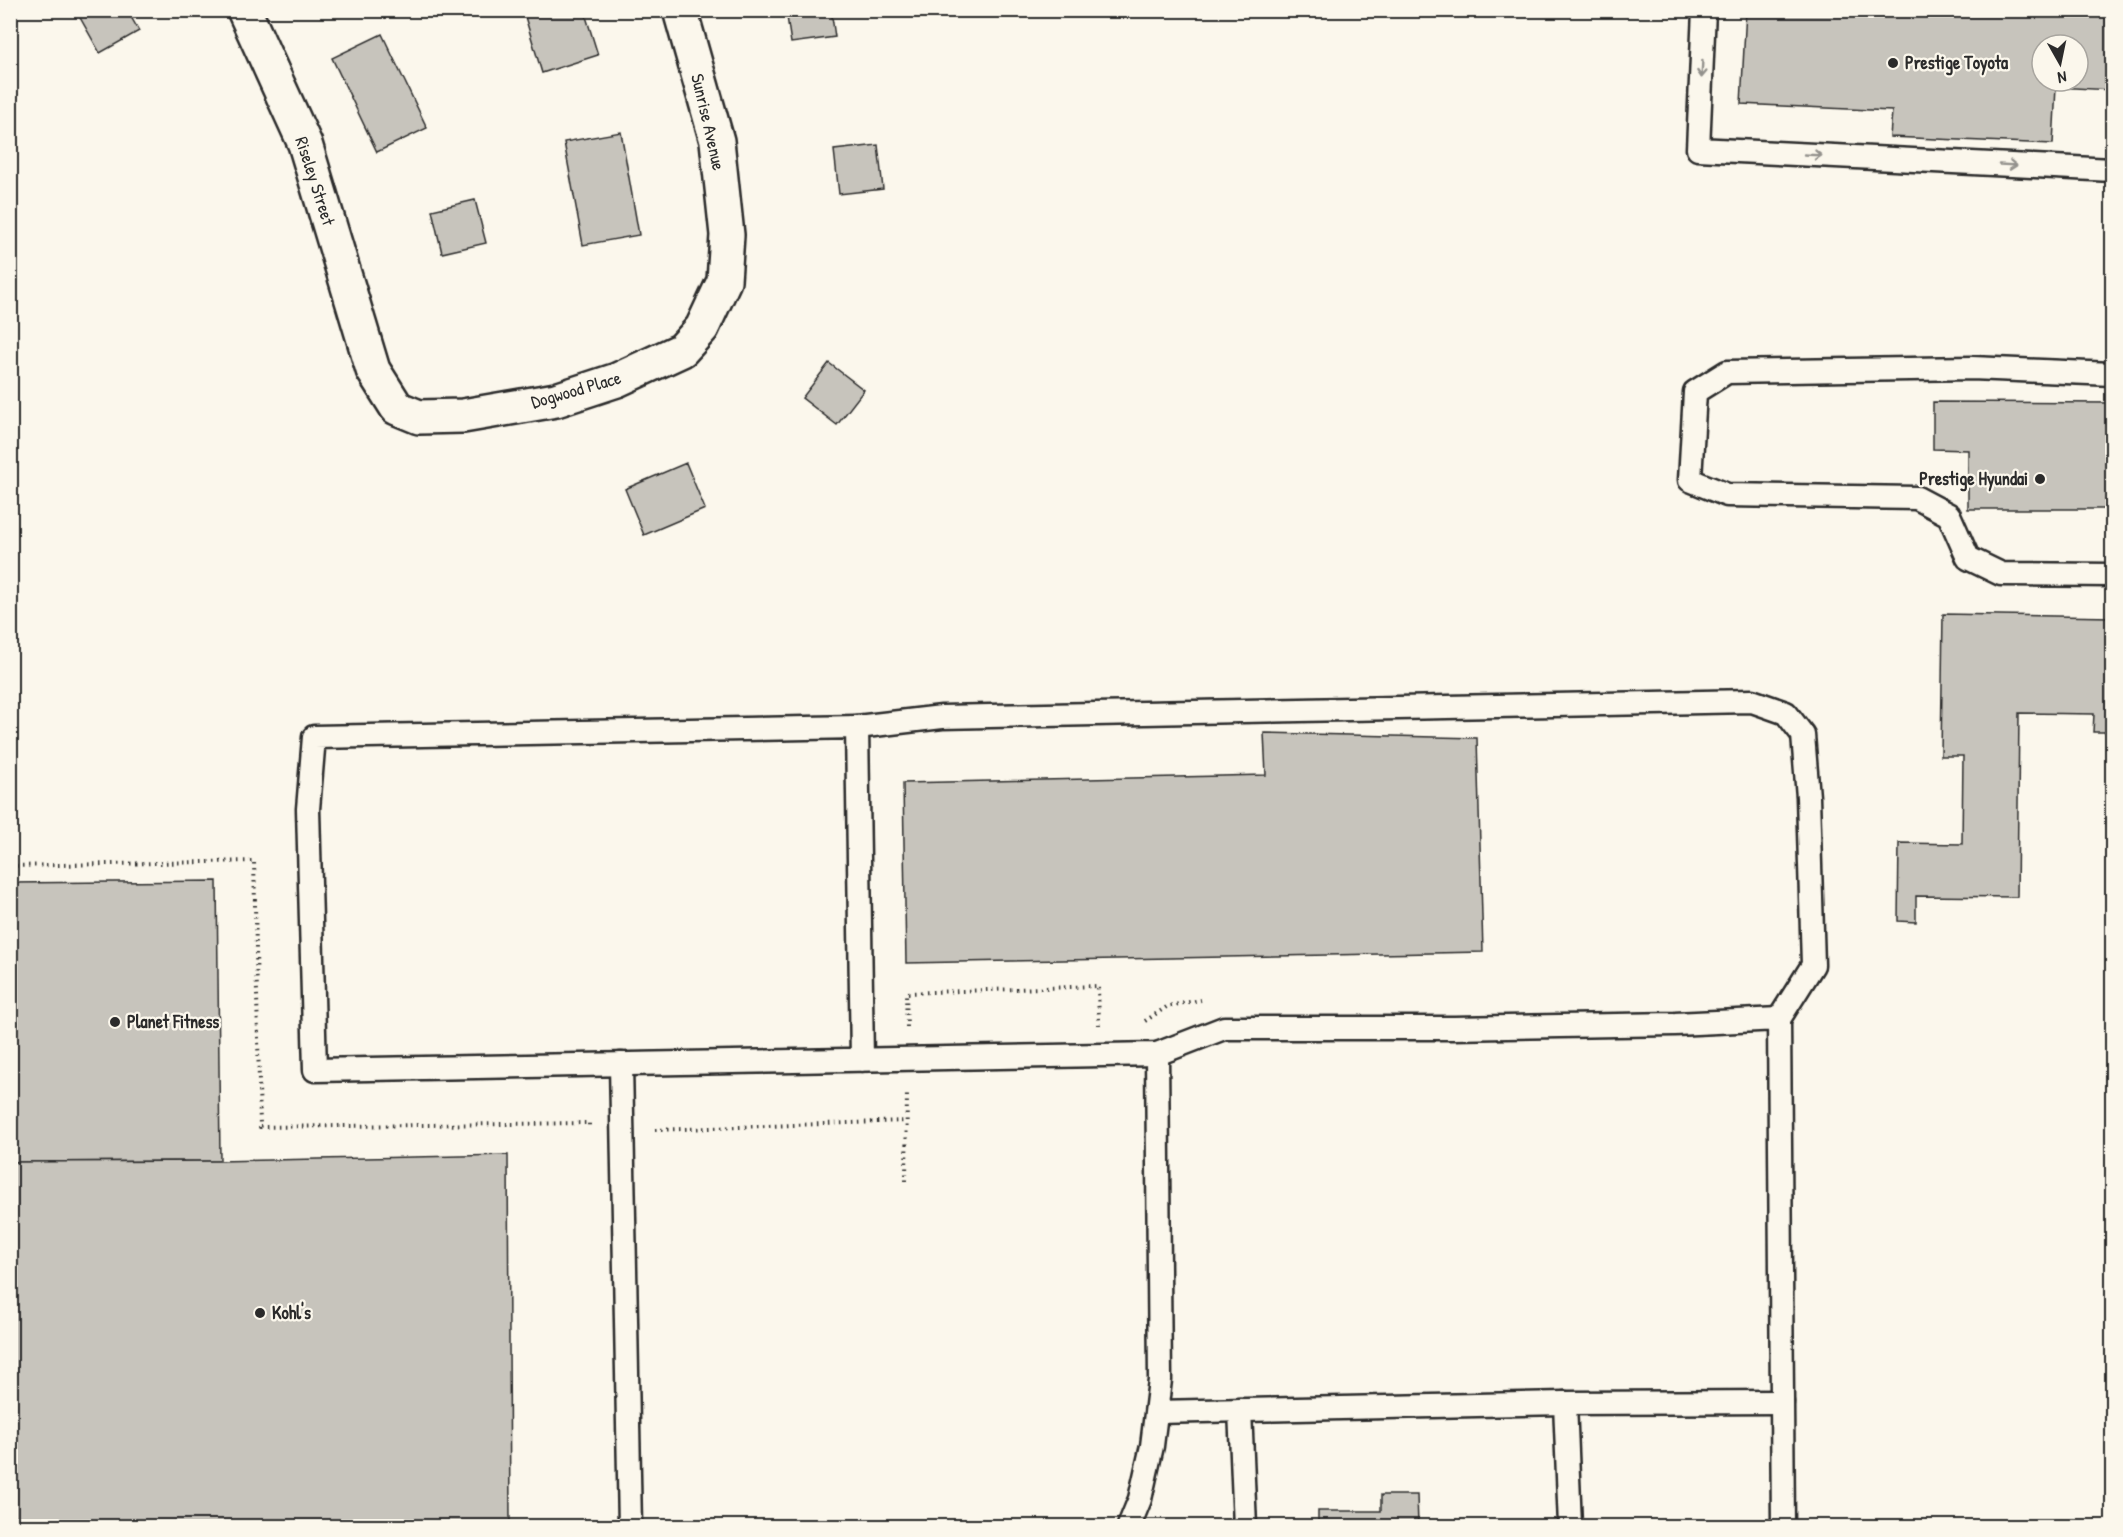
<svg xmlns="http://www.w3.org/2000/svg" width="2123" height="1537" font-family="'Patrick Hand',sans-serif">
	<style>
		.building { fill: #c7c4bc; stroke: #2b2b2b; stroke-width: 1.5; fill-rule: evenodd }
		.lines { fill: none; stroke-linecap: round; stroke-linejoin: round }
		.lane-casing { stroke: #2b2b2b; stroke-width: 27 }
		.street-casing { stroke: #2b2b2b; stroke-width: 38 }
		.path { stroke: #2b2b2b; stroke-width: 4; stroke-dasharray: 1.5 4.5; stroke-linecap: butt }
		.lane { stroke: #fbf7ec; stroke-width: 22 }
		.street { stroke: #fbf7ec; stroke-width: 33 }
		.oneway { stroke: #93918c }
		.poi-dot { fill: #2b2b2b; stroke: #fbf7ec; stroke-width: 2 }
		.labels { text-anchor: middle; stroke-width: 4.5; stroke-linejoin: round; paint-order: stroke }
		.poi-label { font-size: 18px; font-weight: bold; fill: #2b2b2b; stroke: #fbf7ec; text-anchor: start }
		.street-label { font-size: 18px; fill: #2b2b2b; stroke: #fbf7ec }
	</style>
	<rect width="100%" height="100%" fill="#fbf7ec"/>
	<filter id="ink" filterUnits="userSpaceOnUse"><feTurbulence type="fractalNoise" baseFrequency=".0167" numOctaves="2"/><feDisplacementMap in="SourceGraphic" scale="12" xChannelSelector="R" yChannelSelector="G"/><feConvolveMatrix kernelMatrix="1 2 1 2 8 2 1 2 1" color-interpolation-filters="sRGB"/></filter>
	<g filter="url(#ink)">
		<!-- building -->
		<g class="building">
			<polygon points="85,10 127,10 139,31 100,53 78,14"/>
			<polygon points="523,10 584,10 598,55 542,73"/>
			<polygon points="786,10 831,10 835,37 791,43"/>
			<path d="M 1746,10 L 2112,10 L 2112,90 L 2056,87 L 2053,144 L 1890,137 L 1892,111 L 1741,104 ZM 2042,45 L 2078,45 L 2078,81 L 2042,81 Z"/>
			<polygon points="382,34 427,128 377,152 332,58"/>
			<polygon points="621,132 639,235 583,245 564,142"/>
			<polygon points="878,145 883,189 839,194 834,150"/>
			<polygon points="475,200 486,243 442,253 432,210"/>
			<polygon points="829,363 864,390 837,425 802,398"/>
			<polygon points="1933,402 2112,403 2112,509 1968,509 1968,450 1933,449"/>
			<polygon points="686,463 705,509 644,535 625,489"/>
			<polygon points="1943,614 2112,617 2112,732 2093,732 2094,714 2019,713 2017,897 1916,896 1916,922 1898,921 1899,843 1962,844 1963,756 1941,756"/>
			<polygon points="1264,733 1477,738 1483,952 906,963 903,783 1266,775"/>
			<polygon points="217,881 220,1161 10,1162 10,883"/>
			<polygon points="508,1155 510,1526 11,1526 10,1162 220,1161"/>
			<polygon points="1381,1495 1417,1495 1418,1525 1470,1526 1318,1526 1318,1511 1381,1511"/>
		</g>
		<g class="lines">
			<defs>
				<g id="lane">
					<polyline points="1704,10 1698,149 2112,170"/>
					<polyline points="2112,374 1972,368 1727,372 1695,392 1690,480 1727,495 1917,498 1949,515 1968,558 2001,574 2112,575"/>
					<polyline points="857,727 942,717 1752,701 1786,713 1803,735 1808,797 1813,965 1779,1019"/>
					<polyline points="862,1060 857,727 314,737 308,809 315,1070 1157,1054 1224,1028 1454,1028 1675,1024 1779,1019 1783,1526"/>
					<polyline points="621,1064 630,1526"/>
					<polyline points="1565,1403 1570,1526"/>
					<polyline points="1240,1410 1245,1526"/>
					<polyline points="1157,1412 1565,1403 1782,1402"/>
					<polyline points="1129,1526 1140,1499 1152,1446 1160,1380 1157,1054"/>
				</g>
				<polyline id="street" points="244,10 305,144 373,370 397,408 419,417 463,416 556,400 617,380 682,350 702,328 724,281 727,235 717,141 680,10"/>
			</defs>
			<!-- lane casing -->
			<use href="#lane" class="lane-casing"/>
			<!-- street casing -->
			<use href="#street" class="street-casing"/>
			<!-- path -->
			<g class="path">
				<polyline points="10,866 254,861 260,1127 589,1123 589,1127"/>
				<polyline points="1145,1021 1168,1006 1201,1000"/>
				<polyline points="907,1027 906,993 1098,986 1099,1025"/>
				<polyline points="655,1130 906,1121"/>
				<polyline points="906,1181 907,1091"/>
			</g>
			<!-- lane -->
			<use href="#lane" class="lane"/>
			<!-- street -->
			<use href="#street" class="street"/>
		</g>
		<!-- one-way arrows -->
		<defs><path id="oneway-shaft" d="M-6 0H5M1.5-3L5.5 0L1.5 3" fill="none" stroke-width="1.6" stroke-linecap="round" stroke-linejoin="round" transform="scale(1.5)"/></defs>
		<g class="oneway">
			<use href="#oneway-shaft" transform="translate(1702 69) rotate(93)"/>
			<use href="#oneway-shaft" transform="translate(1813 155) rotate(3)"/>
			<use href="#oneway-shaft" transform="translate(2008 165) rotate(3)"/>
		</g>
	</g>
	<!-- markers -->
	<g class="poi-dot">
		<circle cx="1893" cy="63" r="6"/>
		<circle cx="2040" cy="479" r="6"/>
		<circle cx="115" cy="1022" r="6"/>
		<circle cx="260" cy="1313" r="6"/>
	</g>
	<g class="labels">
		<!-- poi labels -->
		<g class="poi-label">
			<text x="1905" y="69">Prestige Toyota</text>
			<text x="2028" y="485" text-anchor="end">Prestige Hyundai</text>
			<text x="127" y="1028">Planet Fitness</text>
			<text x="272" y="1319">Kohl's</text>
		</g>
		<!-- street labels -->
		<g class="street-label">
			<text transform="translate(708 122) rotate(77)" y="6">Sunrise Avenue</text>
			<text transform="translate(315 181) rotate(72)" y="6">Riseley Street</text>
			<text transform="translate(576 390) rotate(-16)" y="6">Dogwood Place</text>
		</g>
	</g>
	<!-- margin -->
	<rect width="2123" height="1537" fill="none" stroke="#fbf7ec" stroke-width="36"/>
	<rect x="18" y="18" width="2087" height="1501" fill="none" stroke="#2b2b2b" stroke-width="2" filter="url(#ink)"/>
	<!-- north arrow -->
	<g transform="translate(2060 63) rotate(171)"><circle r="28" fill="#fbf7ec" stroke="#a8a59f" stroke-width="1.5"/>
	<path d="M0-4.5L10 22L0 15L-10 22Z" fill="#2b2b2b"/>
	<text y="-9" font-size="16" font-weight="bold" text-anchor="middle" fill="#2b2b2b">N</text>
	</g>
</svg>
